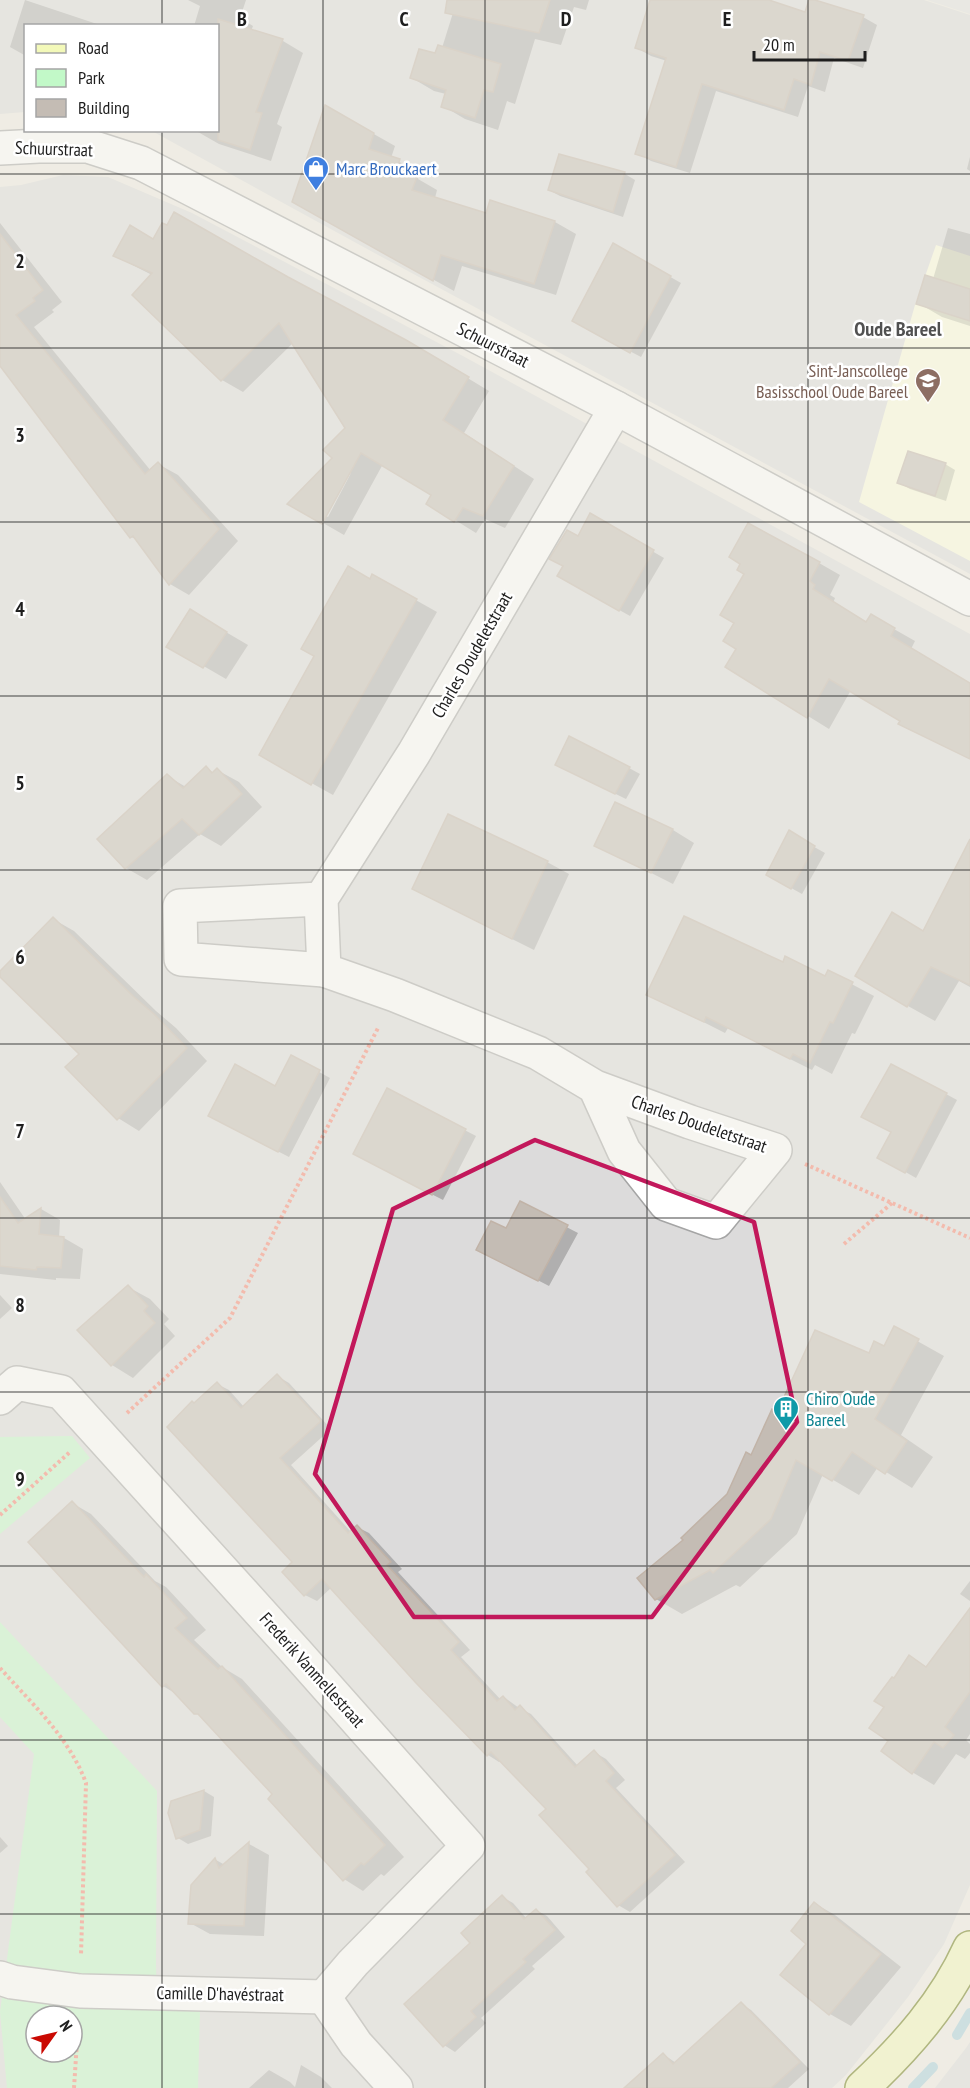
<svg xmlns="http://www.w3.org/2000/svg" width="970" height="2088" font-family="'PT Sans Narrow',sans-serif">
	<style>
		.residential { fill: #dcdbdb; fill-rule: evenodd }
		.education { fill: #feffde }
		.park { fill: #c2f9c8; fill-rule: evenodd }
		.parking { fill: #e2e2e2 }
		.shadow { fill: #0003; fill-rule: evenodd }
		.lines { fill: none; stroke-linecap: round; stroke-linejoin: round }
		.stream { stroke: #a5cedc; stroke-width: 10 }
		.building { fill: #c4bcb4; stroke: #c1b3a7; stroke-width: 1.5 }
		.street-casing { stroke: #a5a5a5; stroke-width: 36 }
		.secondary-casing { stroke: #657406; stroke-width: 36 }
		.path { stroke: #f87f6c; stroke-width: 4; stroke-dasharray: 3 3; stroke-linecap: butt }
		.street { stroke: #fff; stroke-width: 33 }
		.secondary { stroke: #f3f9b9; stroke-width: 33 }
		.marked { fill: none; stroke: #c2185b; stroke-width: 4.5; stroke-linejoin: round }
		.grid { fill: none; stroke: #1e1e1e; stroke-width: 1.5; stroke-opacity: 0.55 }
		.labels { text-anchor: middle; stroke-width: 5; stroke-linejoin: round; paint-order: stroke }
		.street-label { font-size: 18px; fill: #1e1e1e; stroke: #fff }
		.shop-label { font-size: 18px; fill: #366cbe; stroke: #fff; text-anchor: start }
		.education-label { font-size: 18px; fill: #785e54; stroke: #fff; text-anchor: end }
		.culture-label { font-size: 18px; fill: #0d838f; stroke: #fff; text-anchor: start }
		.neighbourhood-label { font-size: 20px; font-weight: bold; fill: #515151; stroke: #fff }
		.grid-label { font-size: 20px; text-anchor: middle; font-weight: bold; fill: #1e1e1e; stroke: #fff; stroke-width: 5; stroke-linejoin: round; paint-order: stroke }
	</style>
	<rect width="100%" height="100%" fill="#efece4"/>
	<!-- residential -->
	<g class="residential">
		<polygon points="0,0 924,0 970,15 970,574 380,256 152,131 218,130 218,26 26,26 25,112 0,114"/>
		<path d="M 63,175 L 108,177 L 192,213 L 461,355 L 970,634 L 970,1885 L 944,1944 L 908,1997 L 846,2075 L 832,2088 L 0,2088 L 0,187 L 21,185 ZM 36,2016 L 72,2016 L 72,2052 L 36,2052 Z"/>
		<polygon points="970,2042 970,2088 935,2088 966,2048"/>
	</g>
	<!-- education -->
	<polygon class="education" points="936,245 970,256 970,561 859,502 915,305"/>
	<!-- park -->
	<g class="park">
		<polygon points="72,1436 90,1458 0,1534 0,1437"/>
		<path d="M 0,1622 L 157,1791 L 156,1963 L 157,2011 L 200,2011 L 198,2088 L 7,2088 L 0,2012 L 34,1754 L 0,1717 ZM 36,2016 L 72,2016 L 72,2052 L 36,2052 Z"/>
	</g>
	<!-- parking -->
	<polygon class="parking" points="927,0 970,0 970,14"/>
	<!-- shadow -->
	<g class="shadow">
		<polygon points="25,0 97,24 101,26 26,26 26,56 10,47"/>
		<polygon points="188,0 246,0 240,18 253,26 251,31 283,41 303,53 277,124 282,127 271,161 219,144 198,132 199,130 218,130 218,26 194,26 200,6"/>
		<polygon points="457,0 589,0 586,10 574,7 561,45 535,39 515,104 507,101 498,130 465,119 443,106 446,94 434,91 412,78 436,55 442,48"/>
		<polygon points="651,0 763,0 806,14 810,0 863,17 877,25 863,68 834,58 825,92 808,86 798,117 716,91 690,173 651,161 637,153 667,61 651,56 637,48"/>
		<polygon points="326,107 395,146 391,158 420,172 418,179 437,190 435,198 487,215 491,202 555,222 576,234 556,295 462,266 454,291 315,214"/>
		<polygon points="560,156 625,174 635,180 623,217 560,196 549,190"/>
		<polygon points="970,157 970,171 967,169"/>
		<polygon points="0,223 62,302 52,310 54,312 34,327 151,471 158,464 178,475 238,541 189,595 170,584 138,540 131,537 0,364"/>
		<polygon points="948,228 970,234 970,326 942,317 918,303 933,279"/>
		<path d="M 153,241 L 287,278 L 428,354 L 489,391 L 464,433 L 534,479 L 505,528 L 485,519 L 476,533 L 455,520 L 434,495 L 383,464 L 344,535 L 290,504 L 334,458 L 347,428 L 293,343 L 243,392 L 222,380 L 152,275 L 115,256 ZM 351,473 L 328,517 L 325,515 L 346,478 Z"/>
		<polygon points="614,245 681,283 641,357 584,327"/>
		<polygon points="945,464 955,470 946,501 910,489 899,483"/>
		<polygon points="590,515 664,558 630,616 559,576"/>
		<polygon points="819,563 840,575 830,595 835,598 833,603 867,624 871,616 915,641 911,649 970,685 970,759 900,724 902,721 851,690 829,729 727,666"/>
		<polygon points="373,576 437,612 333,795 261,755"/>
		<polygon points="190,611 248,645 226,679 169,646"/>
		<polygon points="206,768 214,773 217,770 239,782 262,807 221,846 200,834 147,880 126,868 167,776 186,787"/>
		<polygon points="629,768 640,774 626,799 567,770"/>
		<polygon points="616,804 673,830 694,843 673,884 596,845"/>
		<polygon points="789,833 825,853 802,894 768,875"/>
		<polygon points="970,851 970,987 959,981 935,1021 908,1006 924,933"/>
		<polygon points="547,862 569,874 534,950 474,920"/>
		<polygon points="53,919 74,931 156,1011 176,1028 207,1061 139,1131 118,1118 81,1054 0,975"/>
		<polygon points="783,964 825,978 829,972 874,996 855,1034 852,1033 832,1074 815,1065 812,1070 728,1028 725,1033 648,994"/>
		<polygon points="292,1057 330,1078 289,1157 221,1122 276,1088"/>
		<polygon points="388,1090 476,1136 443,1200 365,1160"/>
		<polygon points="946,1094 957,1100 916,1178 888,1162"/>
		<polygon points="0,1182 26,1220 41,1209 60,1220 59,1238 64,1238 83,1249 80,1279 56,1278 56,1280 0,1274"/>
		<polygon points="520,1203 578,1233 549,1286 489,1255 506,1230"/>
		<polygon points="128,1287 150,1299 169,1319 164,1324 175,1336 133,1378 112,1365"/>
		<polygon points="0,1295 12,1308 0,1319"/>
		<polygon points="894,1328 944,1356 901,1435 933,1457 912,1488 878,1467 859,1495 823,1474 797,1534 740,1587 736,1585 682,1614 656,1599 685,1540 729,1495 777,1414 870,1355 884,1348"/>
		<polygon points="277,1376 289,1383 331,1429 291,1465 351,1532 357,1527 369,1533 402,1569 398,1572 470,1650 461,1657 501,1700 504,1697 519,1708 531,1714 578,1766 594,1752 606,1759 625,1780 616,1788 685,1862 630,1912 618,1905 548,1809 501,1760 499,1762 488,1755 332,1587 317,1601 305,1595 294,1563 195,1404 217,1384 229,1390 244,1407"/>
		<polygon points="72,1503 91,1514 155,1581 166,1587 206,1630 194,1640 222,1667 242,1679 404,1857 384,1876 381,1874 363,1891 344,1879 274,1794 204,1718 194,1712 178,1695 163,1686"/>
		<polygon points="970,1581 970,1601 960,1594"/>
		<polygon points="970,1610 970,1734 966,1740 970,1744 970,1753 965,1759 956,1754 934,1785 912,1772 890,1740 886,1707 895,1680 910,1657 927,1667"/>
		<polygon points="204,1791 214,1797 211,1836 188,1844 178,1838 172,1802"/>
		<polygon points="0,1837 8,1846 0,1853"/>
		<polygon points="249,1844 269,1855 264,1936 210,1934 190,1923 192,1886 216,1860 225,1865"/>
		<polygon points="502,1897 513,1903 527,1919 536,1910 547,1916 565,1937 532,1966 535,1969 481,2018 486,2023 455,2052 444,2045 472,1943"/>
		<polygon points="814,1903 835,1915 901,1967 851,2026 830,2014 782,1975 808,1944"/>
		<polygon points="741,2004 751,2010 809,2069 788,2088 626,2088 663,2054 676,2063"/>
		<polygon points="301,2065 321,2077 332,2088 249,2088 269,2070 290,2082 295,2087"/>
	</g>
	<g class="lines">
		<!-- stream -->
		<g class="stream">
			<polyline points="957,2035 970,2013"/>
			<polyline points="913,2088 933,2067"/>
		</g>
	</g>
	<!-- building -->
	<g class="building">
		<polygon points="447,0 550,0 539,33 445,13"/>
		<polygon points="650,0 769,0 805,12 809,0 815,0 864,15 848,61 820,52 811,85 794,79 784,110 702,84 676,167 635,154 666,58 635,48"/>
		<polygon points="218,19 283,39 256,112 262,113 250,150 218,140"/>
		<polygon points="438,45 501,64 493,92 484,90 475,118 441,107 446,90 410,78 419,49 435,53"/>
		<polygon points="325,105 374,133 369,149 400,159 396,170 417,177 412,190 486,213 490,200 555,221 534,284 441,255 433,281 292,202"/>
		<polygon points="559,154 625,172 613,212 548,190"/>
		<polygon points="174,212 288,277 406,340 469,377 443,420 514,466 483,516 463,508 454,522 426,504 431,495 361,453 322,524 287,504 332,458 323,450 345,428 279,323 221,381 132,295 152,273 113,256 130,225 153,239 162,223 167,225"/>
		<polygon points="0,234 43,290 33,298 35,301 16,315 145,474 158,462 219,529 169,585 133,536 130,538 0,366"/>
		<polygon points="613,243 671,276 630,353 572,321"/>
		<polygon points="925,275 970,289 970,321 916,304"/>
		<polygon points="908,451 946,463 935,496 897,483"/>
		<polygon points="590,513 654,550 619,611 557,576 563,566 549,559 567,530 578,536"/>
		<polygon points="748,523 820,562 810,581 815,585 813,589 866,622 871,614 895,628 891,636 970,683 970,759 898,724 900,721 829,679 807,718 725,667 736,649 723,641 734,623 720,615 744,574 737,570 740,564 729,557"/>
		<polygon points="348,566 370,579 372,574 417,599 311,785 259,755 314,656 301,649"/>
		<polygon points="190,609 227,632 203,668 166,647"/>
		<polygon points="569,736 630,767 615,794 555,765"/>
		<polygon points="206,766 212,773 217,768 242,794 199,835 182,819 125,869 97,839 167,774 183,788"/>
		<polygon points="615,802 673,829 651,873 594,846"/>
		<polygon points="448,814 548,861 512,939 412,889"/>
		<polygon points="789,830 815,846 791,889 766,875"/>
		<polygon points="970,839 970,985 931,967 907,1007 855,976 892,912 923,931"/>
		<polygon points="684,916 783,962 785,956 825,976 828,970 853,982 833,1023 830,1022 810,1063 793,1054 790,1059 706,1017 704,1022 646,995"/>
		<polygon points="53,917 134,997 154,1014 187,1048 117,1120 65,1067 79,1054 0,977 0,971"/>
		<polygon points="291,1055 320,1070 278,1152 208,1116 235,1064 275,1086"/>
		<polygon points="891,1064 947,1093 905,1173 877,1158 891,1132 861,1117"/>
		<polygon points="387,1088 466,1129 432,1195 353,1154"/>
		<polygon points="0,1197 18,1223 41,1208 39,1234 64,1237 61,1268 37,1267 36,1270 0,1266"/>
		<polygon points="520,1201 568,1225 538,1281 476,1250 491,1221 506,1228"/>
		<polygon points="128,1285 148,1306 144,1311 155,1323 111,1366 77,1330"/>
		<polygon points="894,1326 919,1339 875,1419 907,1441 885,1474 852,1452 832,1481 796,1460 771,1519 713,1573 710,1570 655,1600 637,1578 683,1540 681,1538 727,1494 746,1452 751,1455 772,1409 777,1412 815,1330 869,1353 874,1341 884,1346"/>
		<polygon points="277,1374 321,1421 280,1458 348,1533 357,1525 391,1562 387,1565 459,1642 451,1650 497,1701 503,1696 515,1710 520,1705 575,1767 594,1750 614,1773 606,1781 675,1855 617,1907 586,1872 589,1869 539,1815 546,1809 491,1752 487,1756 416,1683 322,1579 304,1596 282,1572 292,1562 167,1427 192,1401 194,1403 217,1382 241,1408"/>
		<polygon points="72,1501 144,1577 146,1574 187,1618 175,1628 218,1669 222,1666 385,1845 364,1865 361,1863 343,1881 268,1799 272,1794 198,1714 194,1714 166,1684 162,1687 28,1542"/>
		<polygon points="970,1608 970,1692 945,1727 954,1735 943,1748 934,1742 912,1774 881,1751 888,1741 869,1728 884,1707 874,1701 892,1677 894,1678 909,1655 926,1667"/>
		<polygon points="204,1790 200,1830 176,1839 168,1813 171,1801"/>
		<polygon points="249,1842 244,1926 188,1924 191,1885 215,1858 219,1868"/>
		<polygon points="502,1895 524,1919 536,1909 555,1930 523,1959 526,1962 471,2011 476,2017 443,2047 404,2004 470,1943 461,1933"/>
		<polygon points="814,1902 881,1954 829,2015 780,1975 806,1944 791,1931"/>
		<polygon points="741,2002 800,2062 771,2088 624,2088 663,2053 673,2064"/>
	</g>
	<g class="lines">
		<defs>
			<g id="street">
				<polyline points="0,148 39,146 88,146 141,163 616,408 970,599"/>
				<polyline points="321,899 180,906 181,959 324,970"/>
				<polyline points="595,1087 690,1122 775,1150 716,1222 666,1204 624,1151 595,1087 538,1053 395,995 324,970 321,899 414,753 616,408"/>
				<polyline points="0,1398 17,1383 61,1392 297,1653 468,1846 353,1963 324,1997"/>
				<polyline points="0,1978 12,1982 80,1991 324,1997"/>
				<polyline points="324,1997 356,2044 396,2088"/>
			</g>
			<path id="secondary" d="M 862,2088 C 906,2047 945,2003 970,1948"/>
		</defs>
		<!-- street casing -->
		<use href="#street" class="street-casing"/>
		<!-- secondary casing -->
		<use href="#secondary" class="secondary-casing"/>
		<!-- path -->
		<g class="path">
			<polyline points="805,1164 970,1238"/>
			<polyline points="844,1244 892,1203"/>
			<polyline points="127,1413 230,1318 378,1028"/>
			<polyline points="0,1515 70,1452"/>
			<path d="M 0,1668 C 32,1704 69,1737 86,1783 L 81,1955"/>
			<polyline points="74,2088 78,2026"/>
		</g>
		<!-- street -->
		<use href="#street" class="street"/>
		<!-- secondary -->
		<use href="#secondary" class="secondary"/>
	</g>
	<!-- marked area -->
	<path d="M0 0H970V2088H0ZM 535,1140 L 754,1222 L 797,1422 L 652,1617 L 414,1617 L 315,1474 L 393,1209 Z" fill="#efece4" fill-opacity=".55" fill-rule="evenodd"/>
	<path class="marked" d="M 535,1140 L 754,1222 L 797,1422 L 652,1617 L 414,1617 L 315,1474 L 393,1209 Z"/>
	<!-- grid -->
	<path class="grid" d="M 162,0 L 162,26M 323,0 L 323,2088M 485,0 L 485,2088M 647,0 L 647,2088M 808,0 L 808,2088M 162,130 L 162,2088M 0,174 L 970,174M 0,348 L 970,348M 0,522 L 970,522M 0,696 L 970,696M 0,870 L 970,870M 0,1044 L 970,1044M 0,1218 L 970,1218M 0,1392 L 970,1392M 0,1566 L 970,1566M 0,1740 L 970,1740M 0,1914 L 970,1914"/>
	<!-- icons -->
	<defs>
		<symbol id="shop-pin" viewBox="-11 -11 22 30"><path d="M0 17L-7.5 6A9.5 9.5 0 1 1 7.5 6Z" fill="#3f7fe0" stroke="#fff"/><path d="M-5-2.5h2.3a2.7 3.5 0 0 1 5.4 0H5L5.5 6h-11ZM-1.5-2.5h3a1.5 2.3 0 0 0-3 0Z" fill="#fff"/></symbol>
		<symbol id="school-pin" viewBox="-11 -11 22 30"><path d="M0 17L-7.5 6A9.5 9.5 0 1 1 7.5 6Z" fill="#8d6e63" stroke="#fff"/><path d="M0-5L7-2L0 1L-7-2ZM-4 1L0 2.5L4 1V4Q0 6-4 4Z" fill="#fff"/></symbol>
		<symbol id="building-pin" viewBox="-11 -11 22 30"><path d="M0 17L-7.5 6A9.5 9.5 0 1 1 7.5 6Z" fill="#0f9aa8" stroke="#fff"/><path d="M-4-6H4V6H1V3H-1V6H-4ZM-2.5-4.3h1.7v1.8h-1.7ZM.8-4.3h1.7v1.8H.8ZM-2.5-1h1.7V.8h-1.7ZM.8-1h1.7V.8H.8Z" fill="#fff"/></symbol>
	</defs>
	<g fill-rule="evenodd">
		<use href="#shop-pin" x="301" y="154" width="30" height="40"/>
		<use href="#school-pin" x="913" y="366" width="30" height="40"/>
		<use href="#building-pin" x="771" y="1394" width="30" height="40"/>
	</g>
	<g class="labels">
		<!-- street labels -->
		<g class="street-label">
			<text transform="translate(54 149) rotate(2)" y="6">Schuurstraat</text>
			<text transform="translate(493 345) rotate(27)" y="6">Schuurstraat</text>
			<text transform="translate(472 655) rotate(-60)" y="6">Charles Doudeletstraat</text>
			<text transform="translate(699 1124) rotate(19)" y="6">Charles Doudeletstraat</text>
			<text transform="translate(312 1670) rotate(48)" y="6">Frederik Vanmellestraat</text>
			<text transform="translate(220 1994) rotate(1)" y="6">Camille D'havéstraat</text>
		</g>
		<!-- shop labels -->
		<g class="shop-label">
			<text x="336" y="175">Marc Brouckaert</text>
		</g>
		<!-- education labels -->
		<g class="education-label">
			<text x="908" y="377">Sint-Janscollege<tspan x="908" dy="21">Basisschool Oude Bareel</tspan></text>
		</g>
		<!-- culture labels -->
		<g class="culture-label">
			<text x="806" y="1405">Chiro Oude<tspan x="806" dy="21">Bareel</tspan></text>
		</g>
		<!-- neighbourhood labels -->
		<g class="neighbourhood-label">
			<text x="898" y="336">Oude Bareel</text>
		</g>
	</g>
	<g class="grid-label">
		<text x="242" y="26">B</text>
		<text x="404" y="26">C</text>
		<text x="566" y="26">D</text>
		<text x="727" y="26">E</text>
		<text x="20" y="268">2</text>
		<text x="20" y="442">3</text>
		<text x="20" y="616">4</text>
		<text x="20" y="790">5</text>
		<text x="20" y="964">6</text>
		<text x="20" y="1138">7</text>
		<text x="20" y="1312">8</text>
		<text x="20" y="1486">9</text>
	</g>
	<!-- legend -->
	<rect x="24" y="24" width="195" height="108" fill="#ffffff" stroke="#a5a5a5" stroke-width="1.5"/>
	<rect x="36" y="44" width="30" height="9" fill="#f3f9b9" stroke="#a5a5a5" stroke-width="1.5"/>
	<text x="78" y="54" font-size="18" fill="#1e1e1e">Road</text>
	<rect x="36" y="69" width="30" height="18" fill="#c2f9c8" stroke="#a5a5a5" stroke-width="1.5"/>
	<text x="78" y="84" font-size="18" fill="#1e1e1e">Park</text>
	<rect x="36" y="99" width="30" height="18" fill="#c4bcb4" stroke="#a5a5a5" stroke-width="1.5"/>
	<text x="78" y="114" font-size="18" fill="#1e1e1e">Building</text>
	<!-- north arrow -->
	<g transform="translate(54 2034) rotate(56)"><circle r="28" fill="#ffffff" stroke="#a5a5a5" stroke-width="1.5"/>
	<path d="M0-4.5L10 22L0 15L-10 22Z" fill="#ca0902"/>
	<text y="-9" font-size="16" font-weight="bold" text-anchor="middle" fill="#1e1e1e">N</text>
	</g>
	<!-- scale -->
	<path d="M754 51v9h111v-9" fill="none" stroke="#1e1e1e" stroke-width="3"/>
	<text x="763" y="51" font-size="18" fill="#1e1e1e" stroke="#ffffff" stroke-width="4.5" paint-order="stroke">20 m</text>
</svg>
